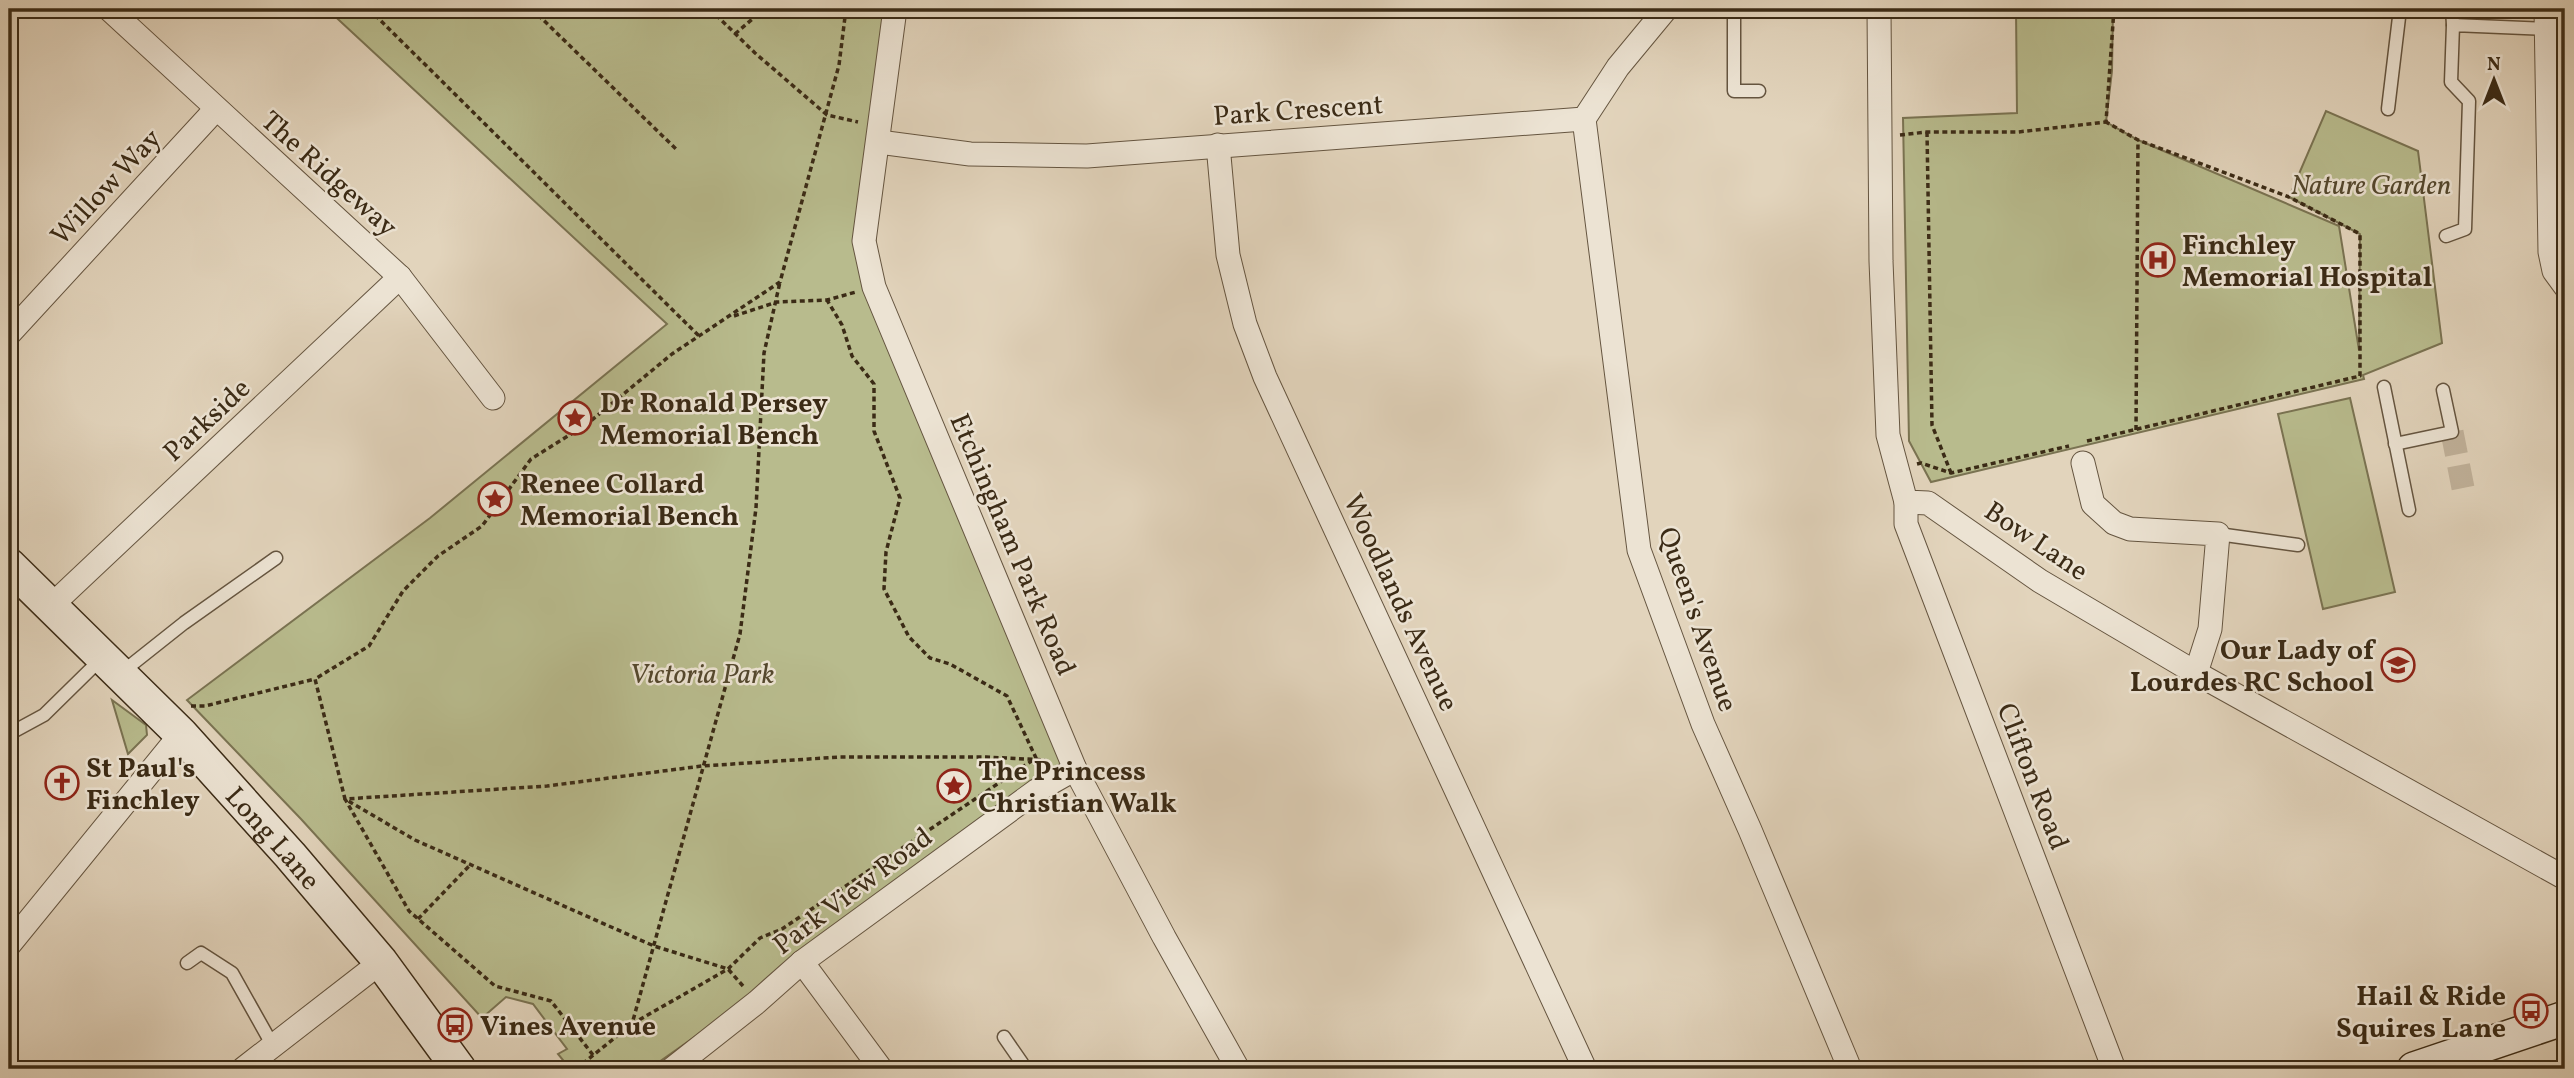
<svg xmlns="http://www.w3.org/2000/svg" width="2574" height="1078" font-family="Vollkorn,serif">
	<style>
		.green { fill: #b8bb8d; stroke: #7a7352; stroke-width: 2 }
		.lines { fill: none; stroke-linecap: round; stroke-linejoin: round }
		.street-tunnel { stroke: #c1b29b; stroke-width: 23; stroke-dasharray: 23 11; stroke-linecap: butt }
		.lane-casing { stroke: #655540; stroke-width: 15 }
		.street-casing { stroke: #655540; stroke-width: 25 }
		.secondary-casing { stroke: #3b2b16; stroke-width: 36 }
		.path { stroke: #3b2b16; stroke-width: 3.5; stroke-dasharray: 5 3.5; stroke-linecap: butt }
		.lane { stroke: #ece3d3; stroke-width: 12 }
		.street { stroke: #ece3d3; stroke-width: 23 }
		.secondary { stroke: #ece3d3; stroke-width: 33 }
		.labels { text-anchor: middle; stroke-width: 5; stroke-linejoin: round; paint-order: stroke }
		.street-label { font-size: 28px; fill: #3b2b16; stroke: #ece3d3 }
		.park-label { font-size: 28px; font-style: italic; fill: #54482e; stroke: #ece3d3 }
		.poi-label { font-size: 28px; font-weight: bold; fill: #3b2b16; stroke: #ece3d3; text-anchor: start }
	</style>
	<rect width="100%" height="100%" fill="#e2d4bc"/>
	<filter id="stains"><feTurbulence type="fractalNoise" baseFrequency=".00286" numOctaves="4"/><feColorMatrix values="0 0 0 0 .2 0 0 0 0 .09 0 0 0 0 .02 0 0 0 .5 -.17"/></filter>
	<radialGradient id="worn" r=".72"><stop offset=".6" stop-color="#630" stop-opacity="0"/><stop offset="1" stop-color="#630" stop-opacity=".3"/></radialGradient>
	<!-- green -->
	<g class="green">
		<polygon points="327,9 894,9 879,138 874,286 1076,769 649,1069 551,1069 563,1060 558,1054 567,1049 533,1004 506,997 482,1018 301,819 187,700 430,518 667,324"/>
		<polygon points="2016,9 2113,9 2112,71 2106,122 2138,140 2339,226 2359,350 2360,234 2289,197 2326,111 2418,151 2442,343 2363,375 2364,379 1931,482 1909,441 1903,118 2017,113"/>
		<polygon points="2350,398 2395,592 2323,609 2278,414"/>
		<polygon points="112,700 146,725 147,735 128,754"/>
	</g>
	<g class="lines">
		<!-- street-tunnel -->
		<polyline class="street-tunnel" points="2452,432 2465,498"/>
		<defs>
			<g id="lane">
				<polyline points="1734,9 1734,91 1759,91"/>
				<polyline points="2452,9 2453,25"/>
				<polyline points="2388,109 2400,9"/>
				<polyline points="2446,236 2465,229 2469,101 2451,82 2453,25 2546,29"/>
				<polyline points="2384,387 2409,510"/>
				<polyline points="2395,444 2452,432 2443,390"/>
				<polyline points="2218,534 2298,545"/>
				<polyline points="121,673 184,623 276,558"/>
				<polyline points="9,734 44,715 102,658"/>
				<polyline points="187,963 201,953 232,973 273,1046"/>
				<polyline points="1004,1037 1022,1063 1013,1069"/>
			</g>
			<g id="street">
				<polyline points="109,9 400,277 493,398"/>
				<polyline points="895,9 864,241 874,287 1075,769 1164,937 1238,1069"/>
				<polyline points="1879,9 1881,261 1888,435 1906,502 1928,503 2040,581 2196,673 2565,878"/>
				<polyline points="2546,9 2550,252 2554,271 2565,286"/>
				<polyline points="1584,119 1639,550 1703,724 1750,830 1850,1069"/>
				<polyline points="879,142 970,154 1087,156 1584,119 1618,67 1666,9"/>
				<polyline points="1218,145 1228,255 1245,324 1265,377 1585,1069"/>
				<polyline points="9,334 216,109"/>
				<polyline points="2083,463 2093,504 2114,523 2130,529 2218,534 2210,629 2196,673"/>
				<polyline points="1906,502 1906,524 2114,1069"/>
				<polyline points="52,605 400,277"/>
				<polyline points="9,945 181,734"/>
				<polyline points="802,962 881,1069"/>
				<polyline points="243,1069 381,962"/>
				<polyline points="672,1069 757,1002 802,962 1036,791 1075,769"/>
			</g>
			<g id="secondary">
				<path id="s1" d="M 9,565 L 181,734 L 290,855 L 381,962 L 459,1069"/>
				<polyline points="2414,1069 2565,1018"/>
			</g>
		</defs>
		<!-- lane casing -->
		<use href="#lane" class="lane-casing"/>
		<!-- street casing -->
		<use href="#street" class="street-casing"/>
		<!-- secondary casing -->
		<use href="#secondary" class="secondary-casing"/>
		<!-- path -->
		<g class="path">
			<polyline points="369,9 700,337"/>
			<polyline points="532,9 676,149"/>
			<polyline points="710,9 755,53 827,115 858,122"/>
			<polyline points="767,9 777,9"/>
			<polyline points="735,34 764,9"/>
			<polyline points="1927,132 1932,425 1951,473"/>
			<polyline points="1900,135 1927,132 2018,132 2106,122 2114,9"/>
			<polyline points="734,316 777,302 827,300 856,292"/>
			<polyline points="2136,430 2138,140"/>
			<polyline points="2087,441 2360,376 2360,234 2289,197 2138,140 2106,122"/>
			<polyline points="1917,464 1921,463 1951,473 2069,446"/>
			<polyline points="191,706 205,706 315,679"/>
			<polyline points="418,919 471,864"/>
			<polyline points="743,986 728,969 654,946 415,840 345,799 315,679 369,646 403,591 438,556 482,526 531,459 587,424 672,354 780,282 839,65 846,9"/>
			<polyline points="632,1024 728,969 760,938 782,929 1036,758 1007,696 950,664 930,658 909,637 884,589 886,552 900,498 874,431 874,384 852,356 842,325 827,300"/>
			<polyline points="593,1055 551,1001 495,986 409,911 345,799 547,786 702,766 840,757 986,757 1045,760"/>
			<polyline points="576,1069 632,1024 740,634 756,508 764,353 780,282"/>
		</g>
		<!-- lane -->
		<use href="#lane" class="lane"/>
		<!-- street -->
		<use href="#street" class="street"/>
		<!-- secondary -->
		<use href="#secondary" class="secondary"/>
	</g>
	<!-- icons -->
	<defs>
		<symbol id="hospital-ring" viewBox="-11 -11 22 22"><circle r="9.5" fill="#ece3d3" stroke="#8f2418" stroke-width="1.5"/><path d="M-5-5h3v3.5h4V-5h3V5h-3V1.5h-4V5h-3Z" fill="#8f2418"/></symbol>
		<symbol id="sight-ring" viewBox="-11 -11 22 22"><circle r="9.5" fill="#ece3d3" stroke="#8f2418" stroke-width="1.5"/><path d="M0-6L1.8-2.2L6-1.7L2.9 1.2L3.7 5.4L0 3.3L-3.7 5.4L-2.9 1.2L-6-1.7L-1.8-2.2Z" fill="#8f2418"/></symbol>
		<symbol id="school-ring" viewBox="-11 -11 22 22"><circle r="9.5" fill="#ece3d3" stroke="#8f2418" stroke-width="1.5"/><path d="M0-5L7-2L0 1L-7-2ZM-4 1L0 2.5L4 1V4Q0 6-4 4Z" fill="#8f2418"/></symbol>
		<symbol id="church-ring" viewBox="-11 -11 22 22"><circle r="9.5" fill="#ece3d3" stroke="#8f2418" stroke-width="1.5"/><path d="M-1.2-6h2.4v3.5h3.3v2.4h-3.3V6h-2.4V-.1h-3.3v-2.4h3.3Z" fill="#8f2418"/></symbol>
		<symbol id="bus-ring" viewBox="-11 -11 22 22"><circle r="9.5" fill="#ece3d3" stroke="#8f2418" stroke-width="1.5"/><path d="M-5-6H5V4H4V6H2V4H-2V6H-4V4H-5ZM-3.5-4V0h7V-4ZM-3.5 1.2v1.5H-2V1.2ZM2 1.2v1.5H3.5V1.2Z" fill="#8f2418"/></symbol>
	</defs>
	<g fill-rule="evenodd">
		<use href="#hospital-ring" x="2139" y="241" width="38" height="38"/>
		<use href="#sight-ring" x="556" y="399" width="38" height="38"/>
		<use href="#sight-ring" x="476" y="480" width="38" height="38"/>
		<use href="#school-ring" x="2379" y="646" width="38" height="38"/>
		<use href="#church-ring" x="43" y="764" width="38" height="38"/>
		<use href="#sight-ring" x="935" y="767" width="38" height="38"/>
		<use href="#bus-ring" x="2512" y="992" width="38" height="38"/>
		<use href="#bus-ring" x="436" y="1006" width="38" height="38"/>
	</g>
	<g class="labels">
		<!-- street labels -->
		<g class="street-label">
			<text transform="translate(1298 109) rotate(-4)" y="10">Park Crescent</text>
			<text transform="translate(330 173) rotate(42)" y="10">The Ridgeway</text>
			<text transform="translate(105 186) rotate(-47)" y="10">Willow Way</text>
			<text transform="translate(206 419) rotate(-43)" y="10">Parkside</text>
			<text transform="translate(2037 540) rotate(34)" y="10">Bow Lane</text>
			<text transform="translate(1014 544) rotate(67)" y="10">Etchingham Park Road</text>
			<text transform="translate(1402 602) rotate(65)" y="10">Woodlands Avenue</text>
			<text transform="translate(1699 619) rotate(71)" y="10">Queen's Avenue</text>
			<text transform="translate(2034 776) rotate(69)" y="10">Clifton Road</text>
			<text dy="10" stroke="none"><textPath href="#s1" startOffset="380">Long Lane</textPath></text>
			<text transform="translate(852 890) rotate(-37)" y="10">Park View Road</text>
		</g>
		<!-- park labels -->
		<g class="park-label">
			<text x="2371" y="194">Nature Garden</text>
			<text x="702" y="683">Victoria Park</text>
		</g>
		<!-- poi labels -->
		<g class="poi-label">
			<text x="2182" y="254">Finchley<tspan x="2182" dy="32">Memorial Hospital</tspan></text>
			<text x="600" y="412">Dr Ronald Persey<tspan x="600" dy="32">Memorial Bench</tspan></text>
			<text x="520" y="493">Renee Collard<tspan x="520" dy="32">Memorial Bench</tspan></text>
			<text x="2374" y="659" text-anchor="end">Our Lady of<tspan x="2374" dy="32">Lourdes RC School</tspan></text>
			<text x="86" y="777">St Paul's<tspan x="86" dy="32">Finchley</tspan></text>
			<text x="978" y="780">The Princess<tspan x="978" dy="32">Christian Walk</tspan></text>
			<text x="2506" y="1005" text-anchor="end">Hail &amp; Ride<tspan x="2506" dy="32">Squires Lane</tspan></text>
			<text x="480" y="1035">Vines Avenue</text>
		</g>
	</g>
	<!-- margin -->
	<rect width="2574" height="1078" fill="none" stroke="#e2d4bc" stroke-width="35"/>
	<rect x="10" y="10" width="2553" height="1057" fill="none" stroke="#3b2b16" stroke-width="3.5"/>
	<rect x="18" y="18" width="2539" height="1043" fill="none" stroke="#3b2b16" stroke-width="2"/>
	<!-- north arrow -->
	<g transform="translate(2494 80)" stroke="#ece3d3" stroke-width="5" paint-order="stroke">
	<path d="M0-5L12 26L0 18L-12 26Z" fill="#3b2b16"/>
	<text y="-10" font-size="19" font-weight="bold" text-anchor="middle" fill="#3b2b16">N</text>
	</g>
	<rect width="100%" height="100%" filter="url(#stains)"/>
	<rect width="100%" height="100%" fill="url(#worn)"/>
</svg>
